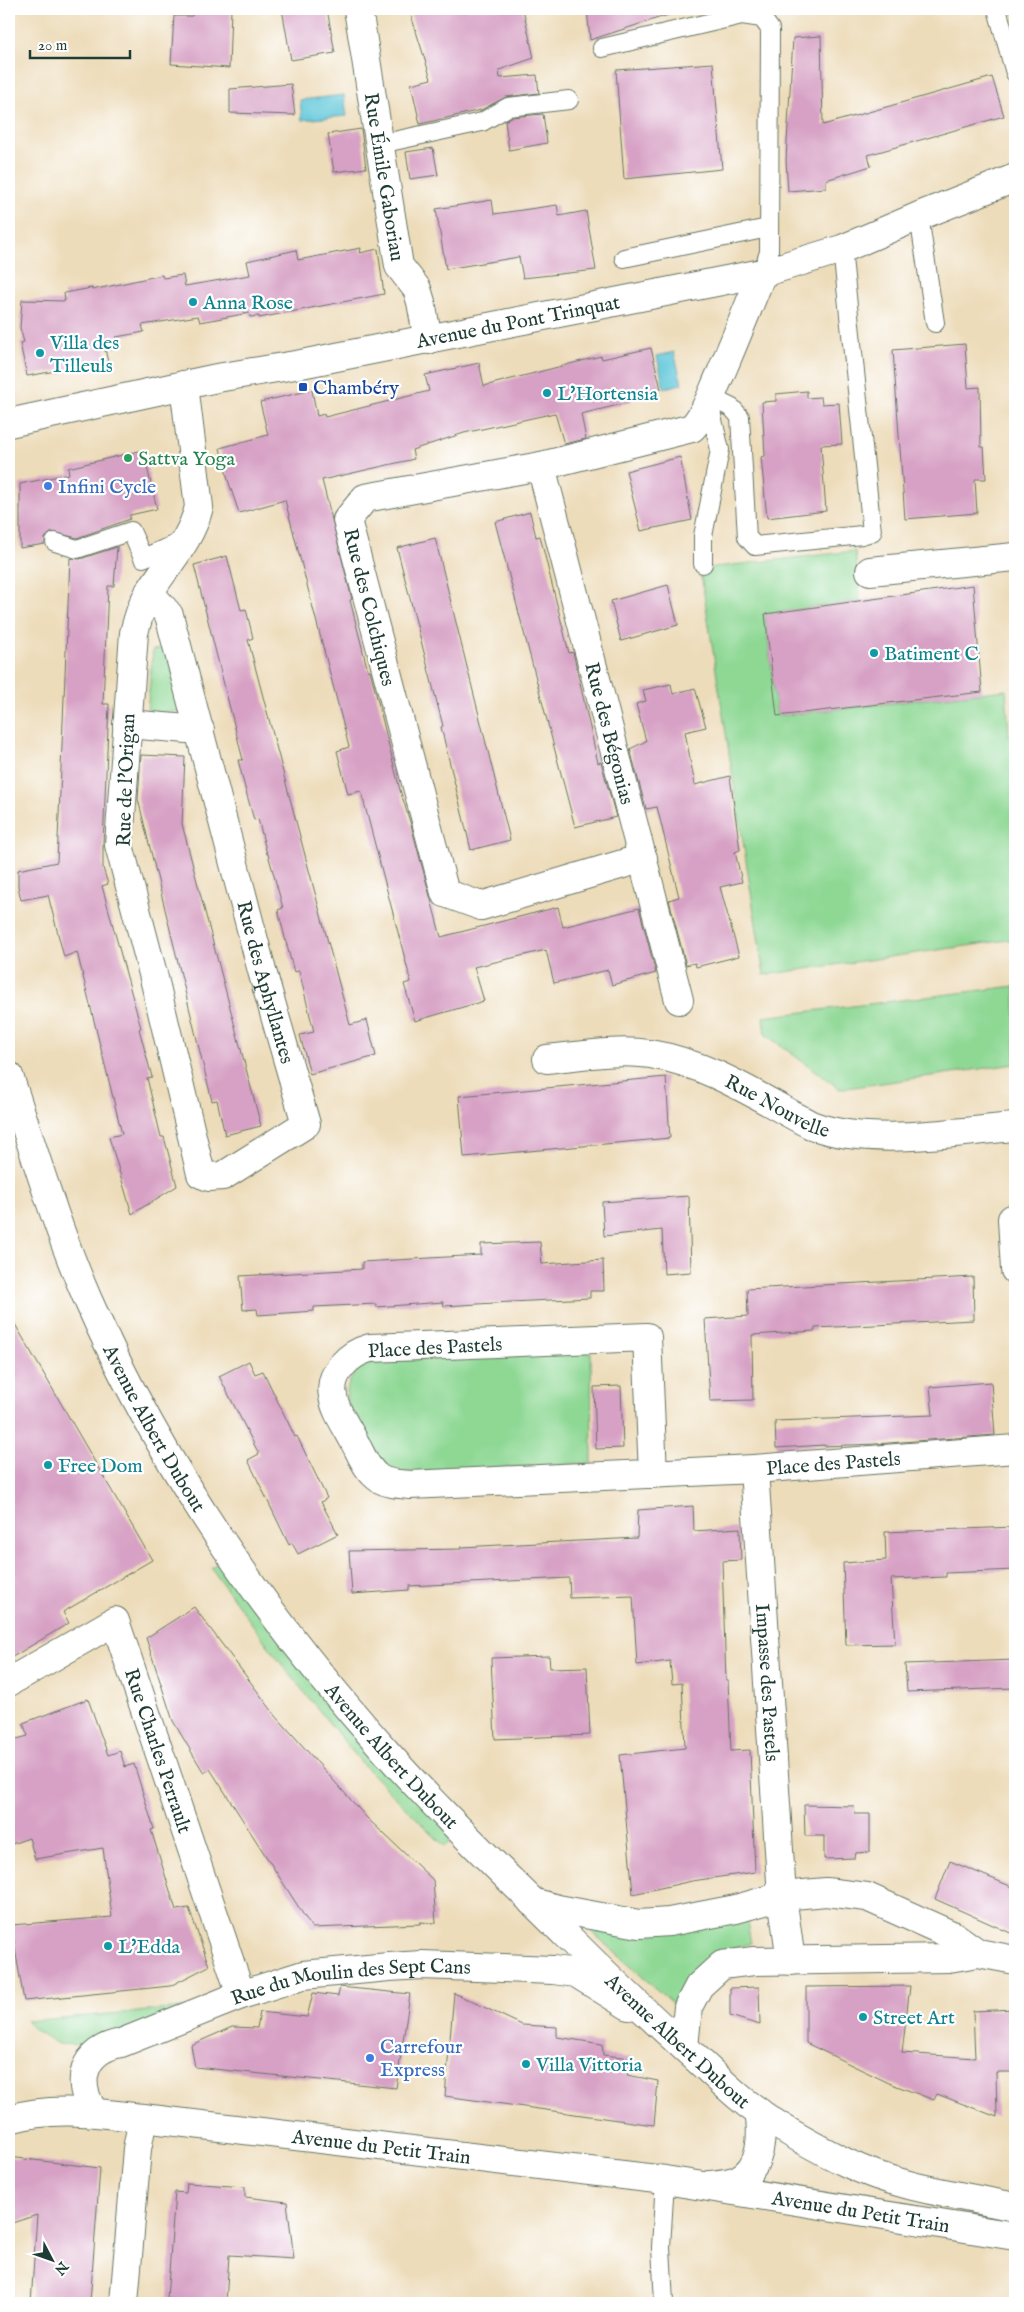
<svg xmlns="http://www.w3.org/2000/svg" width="1024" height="2312" font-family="'IM FELL English',serif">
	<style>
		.green { fill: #8ed894; stroke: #568a64 }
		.water { fill: #5dc6d9; stroke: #3e8286 }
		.building { fill: #d7a1c5 }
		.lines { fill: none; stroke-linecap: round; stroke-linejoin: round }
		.service-casing { stroke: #677563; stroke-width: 20 }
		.minor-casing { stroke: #677563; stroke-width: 30 }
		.tertiary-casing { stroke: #677563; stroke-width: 30 }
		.secondary-casing { stroke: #677563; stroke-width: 30 }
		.service { stroke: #fff; stroke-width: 18 }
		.minor { stroke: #fff; stroke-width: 28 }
		.tertiary { stroke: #fff; stroke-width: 28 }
		.secondary { stroke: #fff; stroke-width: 28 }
		.culture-dot { fill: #0f9aa8; stroke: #fff; stroke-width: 2 }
		.transit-dot { fill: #1a4fb4; stroke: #fff; stroke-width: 2 }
		.leisure-dot { fill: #2e9e5b; stroke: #fff; stroke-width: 2 }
		.shop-dot { fill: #3f7fe0; stroke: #fff; stroke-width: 2 }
		.labels { text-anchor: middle; stroke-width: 4.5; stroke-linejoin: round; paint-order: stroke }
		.street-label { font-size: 20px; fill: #1f3d34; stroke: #fff }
		.culture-label { font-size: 20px; fill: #0d838f; stroke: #fff; text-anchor: start }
		.transit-label { font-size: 20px; fill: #164399; stroke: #fff; text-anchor: start }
		.leisure-label { font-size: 20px; fill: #27864d; stroke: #fff; text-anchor: start }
		.shop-label { font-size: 20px; fill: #366cbe; stroke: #fff; text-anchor: start }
	</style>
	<rect width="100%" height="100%" fill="#fff"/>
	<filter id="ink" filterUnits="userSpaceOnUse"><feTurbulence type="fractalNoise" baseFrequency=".02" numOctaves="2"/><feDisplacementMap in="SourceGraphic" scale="10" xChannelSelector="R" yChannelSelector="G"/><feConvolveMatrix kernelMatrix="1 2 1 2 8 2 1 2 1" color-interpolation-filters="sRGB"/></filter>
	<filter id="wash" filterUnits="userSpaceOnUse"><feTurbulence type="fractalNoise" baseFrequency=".0096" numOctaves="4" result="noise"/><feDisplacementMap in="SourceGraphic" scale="20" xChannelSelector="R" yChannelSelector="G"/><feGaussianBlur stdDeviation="1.12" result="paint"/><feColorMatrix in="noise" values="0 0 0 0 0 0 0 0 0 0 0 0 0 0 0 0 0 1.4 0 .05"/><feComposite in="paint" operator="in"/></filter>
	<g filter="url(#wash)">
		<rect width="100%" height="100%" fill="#eddcba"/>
		<!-- green -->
		<g class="green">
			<polygon points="855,551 860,601 765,614 777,716 1006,690 1009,736 1015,737 1015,767 1012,768 1015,795 1015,939 764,975 702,581 698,569"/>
			<polygon points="167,648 183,711 147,713 153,650"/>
			<polygon points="1015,986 1015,1064 840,1089 765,1034 763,1017"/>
			<path d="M 591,1352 L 592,1463 L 394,1473 L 382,1465 L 347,1403 C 345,1384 352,1374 366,1362 Z"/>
			<polygon points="224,1558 453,1839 445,1847 365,1767 283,1666 211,1568"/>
			<polygon points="746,1917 751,1943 710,1956 687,1978 673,2004 584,1925"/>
			<polygon points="183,2008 87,2045 58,2044 35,2030 26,2021"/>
		</g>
		<!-- water -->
		<g class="water">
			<polygon points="344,95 347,116 302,120 300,100"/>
			<polygon points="674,352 682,384 664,388 657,356"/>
		</g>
		<g id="blocks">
			<!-- building -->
			<g class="building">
				<polygon points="193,9 231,9 229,68 171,64 174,16 192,16"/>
				<polygon points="282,9 327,9 335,53 291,60"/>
				<polygon points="409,9 523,9 534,58 499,70 500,78 537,75 539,93 506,97 481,110 420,124 411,84 431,79"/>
				<polygon points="587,9 670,9 671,14 590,40"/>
				<polygon points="821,36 823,125 992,77 1004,116 868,155 871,166 826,180 826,188 788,191 786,160 793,38"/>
				<polygon points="713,63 722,169 624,179 616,70"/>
				<polygon points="291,84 295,115 230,113 230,89"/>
				<polygon points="543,114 547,143 509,150 505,121 511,117"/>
				<polygon points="361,129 366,168 334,172 328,134"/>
				<polygon points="433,148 438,175 410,179 406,152"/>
				<polygon points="492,200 494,214 557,205 559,216 586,211 596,270 523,278 519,257 446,269 436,209"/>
				<polygon points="361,248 360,253 378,249 384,294 259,318 259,316 250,317 249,313 200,322 198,316 142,325 144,332 116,337 117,348 105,349 108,362 27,376 20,343 24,342 20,328 22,300 65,301 64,293 92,288 92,290 162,275 163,278 183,275 185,286 250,275 247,261 296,250 298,260"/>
				<polygon points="965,344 968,388 980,387 981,447 984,447 986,479 975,479 977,513 905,519 893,350"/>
				<polygon points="651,348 661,389 630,396 631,402 581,414 586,439 564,444 555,413 464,433 412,450 414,459 322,480 352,599 350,600 368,671 370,670 400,790 411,825 441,937 558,907 563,927 639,908 656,973 612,985 608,970 554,983 546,950 474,967 484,1001 415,1021 404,984 411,982 361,791 348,794 337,751 349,747 285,500 239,513 228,480 220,448 268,435 260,402 312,390 317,416 324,414 325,417 429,391 425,375 479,363 484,386 601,356 602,359"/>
				<polygon points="807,391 807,398 821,397 822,404 839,403 842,444 821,445 826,511 767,518 761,457 765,456 762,402 776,401 776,394"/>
				<polygon points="143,450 157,509 130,515 130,519 77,538 52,532 45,538 45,544 20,548 20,484 69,474 68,468"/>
				<polygon points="680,457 692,520 641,531 626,471"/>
				<polygon points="530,512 536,537 540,536 569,653 573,652 598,763 601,762 616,817 575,827 495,522"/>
				<polygon points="435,538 510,840 471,850 441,727 443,726 397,548"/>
				<polygon points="117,547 114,586 108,586 103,704 109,704 103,844 103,868 108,884 102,886 141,1028 139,1029 152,1077 147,1078 161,1137 164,1137 177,1186 132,1214 109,1137 122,1134 77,952 64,957 48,895 21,900 18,886 18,870 57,862 70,558 80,559"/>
				<polygon points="227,556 241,610 246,609 253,638 248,640 350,1025 367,1020 376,1056 310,1074 300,1035 314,1032 299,971 294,972 286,942 278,910 283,908 268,854 267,854 258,819 254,820 245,788 238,760 243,760 194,565"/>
				<polygon points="668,585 678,625 621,641 611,601"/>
				<polygon points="973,585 982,692 777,716 765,614"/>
				<polygon points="671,684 673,694 695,688 706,727 685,732 695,785 730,776 740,850 735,852 742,882 720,887 739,956 696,967 695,963 686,965 669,900 679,897 657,807 646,809 630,749 646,741 636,704 646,701 643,690"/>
				<polygon points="141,755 185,757 182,824 261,1126 225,1135 217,1100 212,1101 138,799"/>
				<polygon points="666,1077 670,1138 464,1157 459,1096"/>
				<polygon points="689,1196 691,1272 664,1274 662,1230 604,1236 602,1202"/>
				<polygon points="540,1242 542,1264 603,1260 604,1291 590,1291 590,1298 511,1302 444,1306 443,1302 376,1307 376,1304 314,1307 314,1311 258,1315 257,1309 243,1310 240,1276 362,1269 362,1262 481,1255 481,1244"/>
				<polygon points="973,1277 974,1320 815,1328 815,1331 752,1335 753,1400 710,1401 705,1319 748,1316 747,1289"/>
				<polygon points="9,1314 152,1560 63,1612 69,1623 9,1659"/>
				<polygon points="249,1361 255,1374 263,1371 295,1437 297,1436 327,1498 321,1502 338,1534 298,1554 292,1543 289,1545 248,1460 259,1454 219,1376"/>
				<polygon points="991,1382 995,1435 875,1444 824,1446 824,1445 776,1448 775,1421 933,1415 930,1387"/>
				<polygon points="621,1386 623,1448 596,1449 594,1387"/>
				<polygon points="693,1506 694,1531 740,1528 741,1560 722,1561 726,1680 728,1680 731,1751 750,1750 755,1872 692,1881 633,1894 620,1755 685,1748 682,1683 672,1684 670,1661 637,1665 633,1596 570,1598 569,1578 409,1586 409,1590 352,1594 349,1551 461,1549 461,1547 637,1538 638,1510"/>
				<polygon points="1015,1527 1015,1570 946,1573 946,1577 891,1579 895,1644 846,1645 843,1563 886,1560 885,1532"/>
				<polygon points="194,1607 276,1716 367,1818 433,1880 436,1923 420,1922 420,1924 312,1928 210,1769 204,1773 173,1721 146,1638"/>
				<polygon points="549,1656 550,1668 587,1667 590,1735 495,1739 491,1658"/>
				<polygon points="1015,1660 1015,1688 907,1692 905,1664"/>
				<polygon points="88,1699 108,1755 120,1751 125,1767 134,1764 154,1829 151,1830 176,1910 189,1908 209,1966 170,1986 24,2001 11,1925 112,1917 103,1848 35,1859 29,1838 9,1845 9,1741 28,1736 23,1723"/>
				<polygon points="804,1805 854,1806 855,1814 870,1814 870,1852 856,1853 855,1858 824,1859 824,1836 805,1836"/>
				<polygon points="950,1861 1015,1888 1015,1935 935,1899"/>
				<polygon points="910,1986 902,2053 975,2058 973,2011 1015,2009 1015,2072 996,2072 997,2117 937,2094 934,2100 889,2083 806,2043 806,1987"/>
				<polygon points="340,1987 410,1994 396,2088 195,2067 191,2045 232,2027 257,2028 260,2012 307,2017 313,1993 338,1996"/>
				<polygon points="759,1987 760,2025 730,2016 730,1988"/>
				<polygon points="454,1993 522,2025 557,2027 557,2037 602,2044 603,2055 632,2058 627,2075 658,2081 654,2125 445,2096"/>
				<polygon points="9,2157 100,2168 90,2303 31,2303 37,2215 9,2224"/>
				<polygon points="187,2183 245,2187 245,2197 287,2202 294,2259 229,2255 226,2303 172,2303 173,2299 167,2299 175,2192 186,2193"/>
			</g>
		</g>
	</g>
	<g filter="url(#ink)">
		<use href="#blocks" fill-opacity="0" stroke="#677563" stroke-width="1"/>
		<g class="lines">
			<defs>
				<g id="service">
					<polyline points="997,9 1015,73"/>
					<polyline points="602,48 742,15 762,18 770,29 769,252 762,273"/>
					<polyline points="380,144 482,122 508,107 569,100"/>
					<polyline points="919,216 935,323"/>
					<polyline points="624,258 768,228"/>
					<polyline points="710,397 732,408 740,417 747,537 755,546 862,535 872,532 842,249"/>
					<polyline points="55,542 77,549 131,531 143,558 183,541"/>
					<polyline points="703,564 703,536 720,450 712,416 711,400"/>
					<polyline points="664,2303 661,2247 665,2180"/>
				</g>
				<g id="minor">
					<path id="s1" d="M 358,9 L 399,266 L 417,289 L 421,302 L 428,340"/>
					<path id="s2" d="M 541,466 L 679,1000"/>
					<polyline points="870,571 1015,557"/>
					<path id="s3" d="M 149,592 L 169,615 L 262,971 L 306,1124 L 223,1176 L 209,1177 L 201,1174 L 153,974 L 119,845 L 134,633 C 138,618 142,603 151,590 C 169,561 190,542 199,507 L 184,385"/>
					<polyline points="127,724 200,730"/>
					<path d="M 643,858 L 481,906 L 445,893 L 347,520 L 365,498 L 541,466 L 692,428 C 706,413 712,392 721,373 C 735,340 749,306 762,273"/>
					<path id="s4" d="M 547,1059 C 580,1056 617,1049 650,1054 C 708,1063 760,1098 811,1125 C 869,1147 953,1132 1015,1127"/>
					<polyline points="1012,1219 1015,1270"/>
					<path id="s5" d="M 754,1469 L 782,1896 L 791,1961"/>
					<path id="s6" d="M 653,1474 L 647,1337 L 370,1348 C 350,1353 328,1373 333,1396 C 335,1411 347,1427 354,1441 C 361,1454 367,1471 380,1479 C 389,1484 400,1484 410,1485 L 754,1469 L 1015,1449"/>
					<path id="s7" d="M 9,1682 L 115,1621 L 241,1995"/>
					<polyline points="532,1902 558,1909 639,1924 669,1922 736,1909 782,1896 826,1892 867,1897 954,1936 978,1953"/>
					<polyline points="684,2047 688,2007 699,1986 722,1965 754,1961 949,1958 978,1953 1015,1960"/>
					<path id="s8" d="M 94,2112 C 74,2082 83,2050 121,2043 L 241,1995 L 303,1975 L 389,1967 L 422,1965 L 553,1970 L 576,1973 L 629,2006"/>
					<polyline points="124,2303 137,2149 143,2118"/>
				</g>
				<g id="tertiary">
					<path id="s9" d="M 9,423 L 217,378 L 301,364 L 762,273 L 842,249 L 919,216 L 1015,178"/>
				</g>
				<g id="secondary">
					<path id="s10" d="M 9,1076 C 34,1151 56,1227 88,1300 C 161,1466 267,1619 388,1754 C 444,1817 506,1875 566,1935 C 605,1974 645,2012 686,2049 C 704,2065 721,2082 739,2097 C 771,2124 810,2145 847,2163 C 898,2188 960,2195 1015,2207"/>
					<path id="s11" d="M 9,2119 C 54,2106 97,2113 143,2118 L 665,2180 L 1015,2236"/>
					<path d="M 710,2185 C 718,2184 729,2183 737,2180 C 762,2169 763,2135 759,2112 L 749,2105"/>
				</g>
			</defs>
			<!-- service casing -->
			<use href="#service" class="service-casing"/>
			<!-- minor casing -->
			<use href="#minor" class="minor-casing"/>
			<!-- tertiary casing -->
			<use href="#tertiary" class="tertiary-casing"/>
			<!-- secondary casing -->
			<use href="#secondary" class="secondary-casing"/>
			<!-- service -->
			<use href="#service" class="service"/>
			<!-- minor -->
			<use href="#minor" class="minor"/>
			<!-- tertiary -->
			<use href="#tertiary" class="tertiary"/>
			<!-- secondary -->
			<use href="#secondary" class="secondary"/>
		</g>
	</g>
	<!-- markers -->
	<g class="culture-dot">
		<circle cx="193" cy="302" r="5"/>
		<circle cx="40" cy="353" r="5"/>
		<circle cx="547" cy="393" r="5"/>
		<circle cx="874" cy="653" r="5"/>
		<circle cx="48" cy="1465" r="5"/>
		<circle cx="108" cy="1946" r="5"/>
		<circle cx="863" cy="2017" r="5"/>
		<circle cx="526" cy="2064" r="5"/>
	</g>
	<rect class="transit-dot" x="298" y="382" width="10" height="10" rx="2.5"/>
	<circle class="leisure-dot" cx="128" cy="458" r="5"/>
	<g class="shop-dot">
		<circle cx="48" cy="486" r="5"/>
		<circle cx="370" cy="2058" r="5"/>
	</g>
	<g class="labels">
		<!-- street labels -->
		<g class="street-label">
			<text dy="7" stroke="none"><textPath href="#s1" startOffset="170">Rue Émile Gaboriau</textPath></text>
			<text dy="7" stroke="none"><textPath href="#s9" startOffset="519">Avenue du Pont Trinquat</textPath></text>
			<text transform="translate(370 607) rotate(76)" y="7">Rue des Colchiques</text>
			<text dy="7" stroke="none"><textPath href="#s2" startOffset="276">Rue des Bégonias</textPath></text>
			<text transform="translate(125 780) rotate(-88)" y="7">Rue de l'Origan</text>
			<text dy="7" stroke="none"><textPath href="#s3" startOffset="410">Rue des Aphyllantes</textPath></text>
			<text dy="7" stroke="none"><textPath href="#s4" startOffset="242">Rue Nouvelle</textPath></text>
			<text transform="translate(435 1347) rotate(-3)" y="7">Place des Pastels</text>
			<text dy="7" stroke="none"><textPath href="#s10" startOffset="382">Avenue Albert Dubout</textPath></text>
			<text dy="7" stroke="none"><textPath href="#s6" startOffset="1032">Place des Pastels</textPath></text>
			<text dy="7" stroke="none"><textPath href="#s5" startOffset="214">Impasse des Pastels</textPath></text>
			<text dy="7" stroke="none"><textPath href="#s7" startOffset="259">Rue Charles Perrault</textPath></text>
			<text dy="7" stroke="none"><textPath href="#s10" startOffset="788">Avenue Albert Dubout</textPath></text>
			<text dy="7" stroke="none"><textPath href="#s8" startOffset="332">Rue du Moulin des Sept Cans</textPath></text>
			<text dy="7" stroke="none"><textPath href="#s10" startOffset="1192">Avenue Albert Dubout</textPath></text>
			<text dy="7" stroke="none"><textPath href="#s11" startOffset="375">Avenue du Petit Train</textPath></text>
			<text dy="7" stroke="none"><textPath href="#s11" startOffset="859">Avenue du Petit Train</textPath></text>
		</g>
		<!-- culture labels -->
		<g class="culture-label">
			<text x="203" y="309">Anna Rose</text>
			<text x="50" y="349">Villa des<tspan x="50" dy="23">Tilleuls</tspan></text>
			<text x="557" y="400">L'Hortensia</text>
			<text x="884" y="660">Batiment C</text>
			<text x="58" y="1472">Free Dom</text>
			<text x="118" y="1953">L'Edda</text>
			<text x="873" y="2024">Street Art</text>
			<text x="536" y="2071">Villa Vittoria</text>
		</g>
		<!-- transit labels -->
		<g class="transit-label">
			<text x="313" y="394">Chambéry</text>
		</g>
		<!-- leisure labels -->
		<g class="leisure-label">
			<text x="138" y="465">Sattva Yoga</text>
		</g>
		<!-- shop labels -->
		<g class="shop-label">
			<text x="58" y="493">Infini Cycle</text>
			<text x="380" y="2053">Carrefour<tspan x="380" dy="23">Express</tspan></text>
		</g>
	</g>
	<!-- margin -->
	<rect width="1024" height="2312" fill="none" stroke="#fff" stroke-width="30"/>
	<!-- north arrow -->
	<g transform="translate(52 2260) rotate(131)" stroke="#ffffff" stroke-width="4" paint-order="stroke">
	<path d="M0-4L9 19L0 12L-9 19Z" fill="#1f3d34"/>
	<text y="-8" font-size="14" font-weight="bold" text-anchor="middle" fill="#1f3d34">N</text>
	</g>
	<!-- scale -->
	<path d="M30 50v8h100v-8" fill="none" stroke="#1f3d34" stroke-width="2.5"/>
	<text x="38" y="50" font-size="15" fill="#1f3d34" stroke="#ffffff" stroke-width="4" paint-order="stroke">20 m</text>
</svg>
